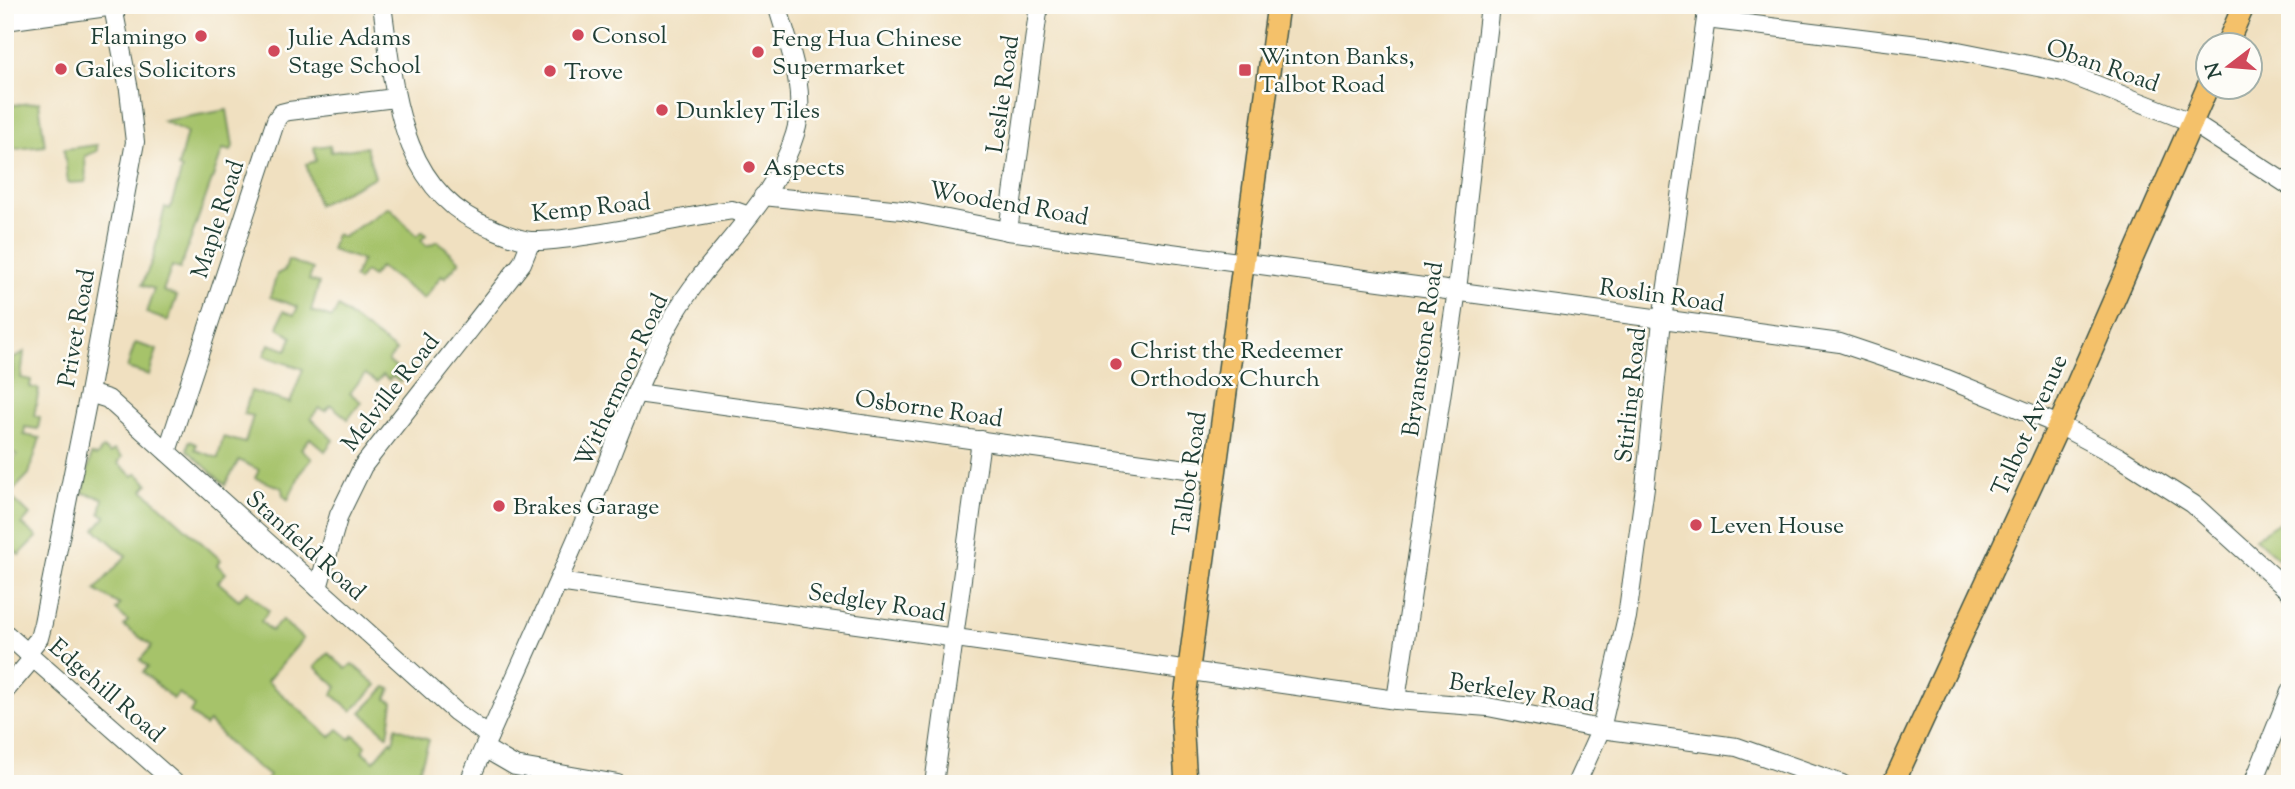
<svg xmlns="http://www.w3.org/2000/svg" width="2295" height="789" font-family="'Sorts Mill Goudy',serif">
	<style>
		.green { fill: #a6c36a; stroke: #62804f; stroke-width: 2 }
		.lines { fill: none; stroke-linecap: round; stroke-linejoin: round }
		.minor-casing { stroke: #3e5549; stroke-width: 20 }
		.major-casing { stroke: #3e5549; stroke-width: 24 }
		.minor { stroke: #fff; stroke-width: 18 }
		.major { stroke: #f4c16a; stroke-width: 21 }
		.poi-dot { fill: #d1495b; stroke: #fdfcf7; stroke-width: 2.5 }
		.labels { text-anchor: middle; stroke-width: 5; stroke-linejoin: round; paint-order: stroke }
		.poi-label { font-size: 24px; fill: #1f3d34; stroke: #fdfcf7; text-anchor: start }
		.street-label { font-size: 24px; fill: #1f3d34; stroke: #fdfcf7 }
	</style>
	<rect width="100%" height="100%" fill="#fdfcf7"/>
	<filter id="ink" filterUnits="userSpaceOnUse"><feTurbulence type="fractalNoise" baseFrequency=".0143" numOctaves="2"/><feDisplacementMap in="SourceGraphic" scale="14" xChannelSelector="R" yChannelSelector="G"/><feConvolveMatrix kernelMatrix="1 2 1 2 8 2 1 2 1" color-interpolation-filters="sRGB"/></filter>
	<filter id="wash" filterUnits="userSpaceOnUse"><feTurbulence type="fractalNoise" baseFrequency=".00686" numOctaves="4" result="noise"/><feDisplacementMap in="SourceGraphic" scale="28" xChannelSelector="R" yChannelSelector="G"/><feGaussianBlur stdDeviation="1.57" result="paint"/><feColorMatrix in="noise" values="0 0 0 0 0 0 0 0 0 0 0 0 0 0 0 0 0 1.4 0 .05"/><feComposite in="paint" operator="in"/></filter>
	<g filter="url(#wash)">
		<rect width="100%" height="100%" fill="#f0e0c0"/>
		<!-- green -->
		<g class="green">
			<polygon points="39,102 45,146 5,150 5,106"/>
			<polygon points="227,110 233,146 231,151 223,149 180,269 172,266 163,291 177,296 168,321 146,313 154,289 142,285 153,258 165,207 170,209 182,169 178,167 187,132 163,121"/>
			<polygon points="97,145 97,151 85,156 86,182 68,183 64,149"/>
			<polygon points="330,145 331,152 366,147 375,177 318,205 306,164 316,161 314,147"/>
			<polygon points="389,207 417,236 423,231 426,235 421,240 427,246 438,241 460,261 445,278 442,275 424,299 380,267 372,277 365,272 358,281 354,278 362,260 331,250 336,234 343,237"/>
			<polygon points="288,260 313,269 309,280 319,283 311,311 332,318 338,307 396,351 388,361 405,375 400,382 392,376 389,380 383,375 377,382 365,374 350,393 361,402 348,419 331,405 325,411 319,408 311,418 333,440 325,451 310,438 301,449 312,459 301,472 288,500 283,495 282,488 255,478 259,470 239,460 225,485 187,450 189,441 196,444 195,450 218,458 223,437 245,443 253,416 244,414 251,391 290,403 303,369 264,356 269,344 287,350 292,337 278,328 283,311 294,315 298,307 270,297 277,274 285,270"/>
			<polygon points="135,343 157,350 149,375 127,368"/>
			<polygon points="24,352 21,378 31,380 30,387 39,389 34,416 40,417 38,429 25,427 24,435 40,438 29,474 9,495 30,515 22,524 37,537 19,555 5,542 5,470 17,455 5,448 5,382 12,380 13,359"/>
			<polygon points="103,448 110,454 114,450 122,457 118,463 133,476 137,473 148,484 143,490 221,560 217,565 226,573 218,582 239,600 247,591 269,611 261,621 271,631 282,620 303,639 267,681 330,737 338,729 350,739 354,735 366,746 362,751 374,761 391,741 393,743 396,727 429,740 415,784 264,784 269,776 237,751 209,722 205,726 190,713 194,706 179,693 173,699 143,672 148,667 140,660 152,646 124,626 128,621 116,610 120,605 95,590 126,556 95,529 106,516 100,514 103,498 83,493 91,455 97,456"/>
			<polygon points="2290,515 2290,569 2255,538"/>
			<polygon points="328,653 346,669 352,664 377,685 352,711 332,694 337,687 315,667"/>
			<polygon points="386,687 391,689 386,699 393,702 388,736 361,712"/>
		</g>
	</g>
	<g filter="url(#ink)">
		<g class="lines">
			<defs>
				<g id="minor">
					<path d="M 382,5 C 394,88 399,193 491,228 C 503,233 518,240 531,241 C 550,242 571,238 590,235 C 638,228 685,217 732,210 L 749,216"/>
					<polyline points="1706,19 1943,48 2063,72 2191,122 2290,186"/>
					<polyline points="5,21 122,5"/>
					<polyline points="763,196 902,210 1008,231 1840,343 1947,379 2059,425 2119,457 2193,504 2290,592"/>
					<polyline points="1008,231 1039,5"/>
					<polyline points="89,393 108,399 456,712 489,736"/>
					<polyline points="637,393 1215,473"/>
					<polyline points="167,452 276,120 281,113 289,111 395,98"/>
					<polyline points="558,582 1396,700 1488,707 1601,729 1737,747 1842,784"/>
					<polyline points="318,588 339,515 363,466 522,263 531,241"/>
					<polyline points="5,633 176,784"/>
					<polyline points="27,653 39,638 43,623 89,393 135,142 129,90 113,7"/>
					<polyline points="5,691 33,658"/>
					<polyline points="1396,700 1457,290 1490,5"/>
					<polyline points="484,748 515,766 618,784"/>
					<path d="M 468,784 C 509,690 552,597 592,503 C 618,440 640,373 675,314 C 711,252 774,205 795,134 C 808,92 789,46 777,5"/>
					<polyline points="934,784 981,440"/>
					<polyline points="1576,784 1601,729 1627,617 1645,487 1662,320 1708,5"/>
					<polyline points="2253,784 2290,692"/>
				</g>
				<g id="major">
					<polyline points="2226,46 2244,5"/>
					<polyline points="1186,784 1182,720 1278,5"/>
					<polyline points="1893,784 2059,425 2208,86"/>
				</g>
			</defs>
			<!-- minor casing -->
			<use href="#minor" class="minor-casing"/>
			<!-- major casing -->
			<use href="#major" class="major-casing"/>
			<!-- minor -->
			<use href="#minor" class="minor"/>
			<!-- major -->
			<use href="#major" class="major"/>
		</g>
	</g>
	<!-- markers -->
	<g class="poi-dot">
		<circle cx="578" cy="35" r="7"/>
		<circle cx="201" cy="36" r="7"/>
		<circle cx="274" cy="51" r="7"/>
		<circle cx="758" cy="52" r="7"/>
		<circle cx="61" cy="69" r="7"/>
		<rect x="1238" y="63" width="14" height="14" rx="3.5"/>
		<circle cx="550" cy="71" r="7"/>
		<circle cx="662" cy="110" r="7"/>
		<circle cx="749" cy="167" r="7"/>
		<circle cx="1116" cy="364" r="7"/>
		<circle cx="499" cy="506" r="7"/>
		<circle cx="1696" cy="525" r="7"/>
	</g>
	<g class="labels">
		<!-- poi labels -->
		<g class="poi-label">
			<text x="592" y="43">Consol</text>
			<text x="187" y="44" text-anchor="end">Flamingo</text>
			<text x="288" y="45">Julie Adams<tspan x="288" dy="28">Stage School</tspan></text>
			<text x="772" y="46">Feng Hua Chinese<tspan x="772" dy="28">Supermarket</tspan></text>
			<text x="1259" y="64">Winton Banks,<tspan x="1259" dy="28">Talbot Road</tspan></text>
			<text x="75" y="77">Gales Solicitors</text>
			<text x="564" y="79">Trove</text>
			<text x="676" y="118">Dunkley Tiles</text>
			<text x="763" y="175">Aspects</text>
			<text x="1130" y="358">Christ the Redeemer<tspan x="1130" dy="28">Orthodox Church</tspan></text>
			<text x="513" y="514">Brakes Garage</text>
			<text x="1710" y="533">Leven House</text>
		</g>
		<!-- street labels -->
		<g class="street-label">
			<text transform="translate(2103 65) rotate(19)" y="8">Oban Road</text>
			<text transform="translate(1002 94) rotate(-82)" y="8">Leslie Road</text>
			<text transform="translate(1009 203) rotate(10)" y="8">Woodend Road</text>
			<text transform="translate(591 207) rotate(-6)" y="8">Kemp Road</text>
			<text transform="translate(217 219) rotate(-72)" y="8">Maple Road</text>
			<text transform="translate(1662 295) rotate(8)" y="8">Roslin Road</text>
			<text transform="translate(76 328) rotate(-80)" y="8">Privet Road</text>
			<text transform="translate(1422 349) rotate(-82)" y="8">Bryanstone Road</text>
			<text transform="translate(621 380) rotate(-65)" y="8">Withermoor Road</text>
			<text transform="translate(390 392) rotate(-52)" y="8">Melville Road</text>
			<text transform="translate(1630 395) rotate(-84)" y="8">Stirling Road</text>
			<text transform="translate(929 408) rotate(8)" y="8">Osborne Road</text>
			<text transform="translate(2029 425) rotate(-66)" y="8">Talbot Avenue</text>
			<text transform="translate(1189 474) rotate(-82)" y="8">Talbot Road</text>
			<text transform="translate(306 545) rotate(42)" y="8">Stanfield Road</text>
			<text transform="translate(877 602) rotate(9)" y="8">Sedgley Road</text>
			<text transform="translate(107 690) rotate(41)" y="8">Edgehill Road</text>
			<text transform="translate(1522 692) rotate(9)" y="8">Berkeley Road</text>
		</g>
	</g>
	<!-- margin -->
	<rect width="2295" height="789" fill="none" stroke="#fdfcf7" stroke-width="28"/>
	<!-- north arrow -->
	<g transform="translate(2229 66) rotate(254)"><circle r="33" fill="#fdfcf7" stroke="#a4b0a9" stroke-width="2"/>
	<path d="M0-5L12 26L0 18L-12 26Z" fill="#d1495b"/>
	<text y="-10" font-size="19" font-weight="bold" text-anchor="middle" fill="#1f3d34">N</text>
	</g>
</svg>
